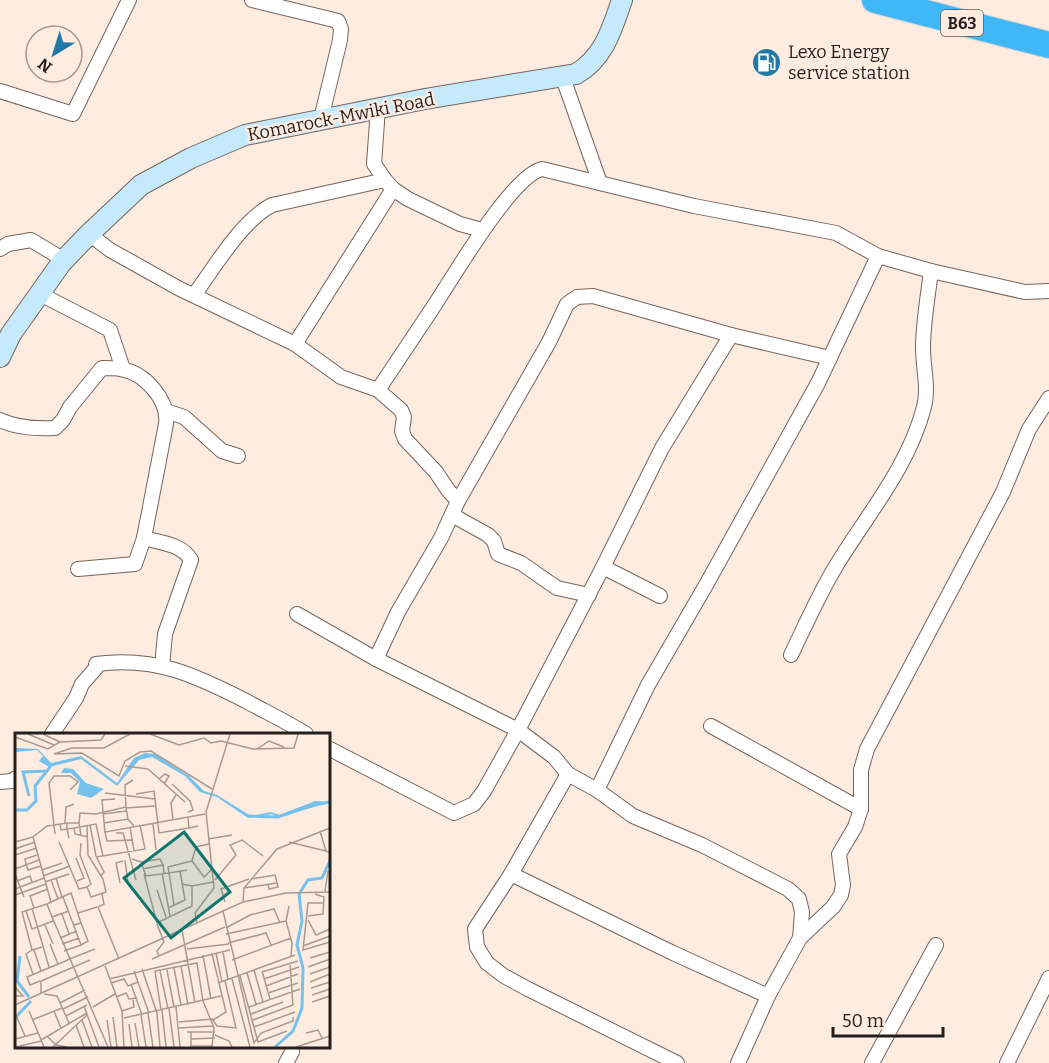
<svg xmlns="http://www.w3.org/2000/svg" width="1049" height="1063" font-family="Bitter,serif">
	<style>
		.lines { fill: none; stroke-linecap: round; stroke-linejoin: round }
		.street-casing { stroke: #73655b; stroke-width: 16 }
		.secondary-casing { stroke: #73655b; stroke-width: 22 }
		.highway-casing { stroke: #d3d2d1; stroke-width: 28 }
		.street { stroke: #fff; stroke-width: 14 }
		.secondary { stroke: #c6eafd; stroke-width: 20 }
		.highway { stroke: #40b8f7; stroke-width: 26 }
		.labels { text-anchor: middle; stroke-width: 4.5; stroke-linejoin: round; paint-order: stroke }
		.shield { fill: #feece1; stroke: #665c56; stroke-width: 1.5 }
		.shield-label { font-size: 16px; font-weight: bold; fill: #251f1b }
		.poi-label { font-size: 18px; fill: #251f1b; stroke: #feece1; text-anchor: start }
		.street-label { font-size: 18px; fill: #251f1b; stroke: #feece1 }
		.inset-river { fill: none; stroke: #75c1ee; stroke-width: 3 }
		.inset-road { fill: none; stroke: #a79a92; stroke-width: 1.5 }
		.view { fill: #0f766e; fill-opacity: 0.15; stroke: #0f766e; stroke-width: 3 }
		.inset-edge { fill: none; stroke: #251f1b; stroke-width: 3 }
	</style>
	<rect width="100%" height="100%" fill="#feece1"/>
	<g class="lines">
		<defs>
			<g id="street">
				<polyline points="252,0 338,21 341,29 340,40 321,119"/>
				<polyline points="563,78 600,183"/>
				<polyline points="0,91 73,114 129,0"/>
				<polyline points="378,108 374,164 385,180 393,189 408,199 460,224 482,230"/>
				<polyline points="89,234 110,250 178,288 295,344 341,377 378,390 401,410 404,417 402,431 405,439 436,472 448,490 458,501"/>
				<polyline points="0,249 8,244 31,240 56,255 62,262"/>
				<polyline points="40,294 110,330 123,369"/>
				<path d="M 194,295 C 214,268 242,220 272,205 L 385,180"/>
				<polyline points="731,335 662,448 603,567 518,730 554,757 568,774 597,790 633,816 702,845 788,889 799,899 802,912 800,938 768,996 738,1063"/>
				<polyline points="295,344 393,189"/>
				<path d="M 378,390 C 396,363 414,336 432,309 C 451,281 511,176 542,169 L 694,206 L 836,233 L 878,256 L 931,271 L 1025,292 L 1049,291"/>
				<polyline points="166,411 184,417 222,451 238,456"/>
				<path d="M 0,420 C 17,428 36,429 55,428 L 63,420 L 70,407 L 102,368 C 108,368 115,368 121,369 C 145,373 169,400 166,424 L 144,538 C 161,543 182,544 191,560 L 165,634 L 162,666"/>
				<polyline points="452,515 488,535 494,541 498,554 521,563 557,588 589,595"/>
				<polyline points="603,567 660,596"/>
				<polyline points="78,569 135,564 144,538"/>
				<polyline points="297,614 376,659 518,730 484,791 474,804 454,813 328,748"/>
				<path d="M 791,655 C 805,626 819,594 836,566 C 867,515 909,466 924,407 C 929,388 923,368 923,348 C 923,323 928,296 931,271"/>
				<polyline points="376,659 398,612 441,538 458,501 549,342 567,304 577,297 593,296 731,335 830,358"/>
				<polyline points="711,726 861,809"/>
				<path d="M 52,734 L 76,698 L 82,684 L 96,668 L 96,664 C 155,656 195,675 246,701 C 266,712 287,722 306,734"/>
				<polyline points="568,774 511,874 673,953 768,996"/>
				<polyline points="0,782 12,781 16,778"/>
				<polyline points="597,790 648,685 706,585 818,383 878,256"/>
				<polyline points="511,874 475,929 477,947 487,963 504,976 528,989 677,1063"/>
				<polyline points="800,938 833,907 841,895 843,885 839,854 855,827 861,809 861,770 867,749 1003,492 1029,429 1049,398"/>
				<polyline points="286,1063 292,1052"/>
				<polyline points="872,1063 936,945"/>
				<polyline points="1007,1063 1049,978"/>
			</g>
			<path id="secondary" d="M 0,357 L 11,334 L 62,262 L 89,234 L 141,185 L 191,158 L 245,135 L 425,99 L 576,74 C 604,58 612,29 622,0"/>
			<polyline id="highway" points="875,0 1049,45"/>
		</defs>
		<!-- street casing -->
		<use href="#street" class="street-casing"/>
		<!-- secondary casing -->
		<use href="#secondary" class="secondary-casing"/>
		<!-- highway casing -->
		<use href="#highway" class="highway-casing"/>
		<!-- street -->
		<use href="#street" class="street"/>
		<!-- secondary -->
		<use href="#secondary" class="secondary"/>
		<!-- highway -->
		<use href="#highway" class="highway"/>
	</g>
	<!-- icons -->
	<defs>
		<symbol id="fuel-disc" viewBox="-11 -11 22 22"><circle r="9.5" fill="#1f7aa8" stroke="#feece1"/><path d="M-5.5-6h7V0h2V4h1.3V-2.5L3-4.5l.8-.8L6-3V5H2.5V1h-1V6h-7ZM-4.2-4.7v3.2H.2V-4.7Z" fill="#fff"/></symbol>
	</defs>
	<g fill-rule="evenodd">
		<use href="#fuel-disc" x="750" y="46" width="33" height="33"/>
	</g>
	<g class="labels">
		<!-- shield labels -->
		<rect class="shield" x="941" y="10" width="42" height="26" rx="4.5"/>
		<g class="shield-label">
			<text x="962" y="29">B63</text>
		</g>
		<!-- poi labels -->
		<g class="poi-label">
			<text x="788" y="58">Lexo Energy<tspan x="788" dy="21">service station</tspan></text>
		</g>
		<!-- street labels -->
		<g class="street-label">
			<text transform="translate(341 117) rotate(-11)" y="6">Komarock-Mwiki Road</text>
		</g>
	</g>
	<!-- overview -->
	<g transform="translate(15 733)">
		<rect width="315" height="315" fill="#feece1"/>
		<path d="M 0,15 L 23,16 L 36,30 L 66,23 L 102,50 L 119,25 L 130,20 L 140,21 L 174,43 L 189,58 L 202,62 L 236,83 L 256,79 L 265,82 L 300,68 L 315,69 L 263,85 L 257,81 L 233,85 L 202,64 L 185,59 L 170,43 L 137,24 L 124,27 L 102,53 L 66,26 L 34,34 L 24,28 L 28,23 L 22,17 L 0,19 ZM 49,35 L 58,36 L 71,50 L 89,56 L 76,65 L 62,61 L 65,49 L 56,40 L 46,40 Z" fill="#75c1ee"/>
		<path class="inset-river" d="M 14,63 L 8,39 L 32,38 L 37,31M 295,73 L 315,69M 0,77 L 12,77 L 21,68 L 20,53 L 32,38M 233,83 L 263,84 L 285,76M 5,223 L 2,248 L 14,264M 0,285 L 16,268M 260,314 L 278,298 L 287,275 L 288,235 L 282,212 L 287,188 L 284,161 L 293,147 L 307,145 L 315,128"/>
		<path class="inset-road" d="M 13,1 L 39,12M 28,1 L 45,9M 115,1 L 89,15 L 57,15 L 39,21 L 67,20 L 104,43 L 110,28 L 125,19 L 136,18 L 197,56M 135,1 L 164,12 L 189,5 L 196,10 L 206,8 L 238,16 L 279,15 L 283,1M 0,4 L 33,16 L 45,9 L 86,7 L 90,1M 242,16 L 254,8 L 269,14M 110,33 L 133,36 L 170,69M 144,46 L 150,41 L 154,43 L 149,51M 157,51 L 175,68 L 178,77 L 173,79M 90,60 L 140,66M 121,61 L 139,58 L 144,100 L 174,95M 111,75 L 110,52 L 118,47M 88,81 L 111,78M 173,85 L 174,95 L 183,93M 113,86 L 111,75 L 140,73M 158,87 L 156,70 L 161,62M 50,90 L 51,74 L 59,71M 52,90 L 52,96 L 59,95 L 60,101 L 73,104M 64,90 L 65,80 L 81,81 L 111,74M 89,90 L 113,86 L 119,93M 45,91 L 46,97 L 52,96 L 54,105M 138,91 L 141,117M 75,92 L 81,123 L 89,139 L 86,143M 115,94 L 119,118M 59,95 L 81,91 L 88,123M 305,98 L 311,118M 90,100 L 87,67 L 100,66M 101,100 L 108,100 L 121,147M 40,101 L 34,50 L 39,43 L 55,43 L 63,49 L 55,57M 193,106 L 217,102M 118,107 L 92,108 L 90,99 L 190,81M 0,109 L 18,104M 44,109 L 64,156 L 72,154 L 76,164 L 91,159 L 88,146 L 73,122 L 72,93M 274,109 L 315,119M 66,110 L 65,122 L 76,151 L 72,154M 0,116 L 20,109M 0,122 L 22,115M 22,122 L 10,126 L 11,131 L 13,137 L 26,133M 81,124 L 130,116 L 125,92M 61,125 L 69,145 L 62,148M 117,126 L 126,129 L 145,126 L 148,132M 110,127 L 113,150M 177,128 L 189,144 L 198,135M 126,129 L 131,143 L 154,140 L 159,172M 0,136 L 24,127M 128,136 L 148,132 L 149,140M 27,137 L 47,130M 172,137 L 154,140 L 153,134 L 177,128 L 181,114 L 194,111M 147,140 L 155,183M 0,141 L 9,164M 129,141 L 142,190 L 177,173 L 177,153M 28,143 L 55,133M 41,145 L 47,164M 236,146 L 260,142 L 262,150M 36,147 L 43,166M 200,147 L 221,122 L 215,112 L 227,107 L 248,123M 2,148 L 15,143 L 17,149M 30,149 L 54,141M 105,150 L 101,130 L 108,128M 167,151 L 177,153 L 198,149M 253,151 L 254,156 L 263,154 L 262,150M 229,155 L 262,150M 0,156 L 29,145M 142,157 L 151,184M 310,158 L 313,138M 87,161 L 89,171 L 83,174 L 104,226M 0,162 L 31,151M 48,164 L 66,212 L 49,218M 36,169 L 56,160 L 66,190 L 59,192M 210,169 L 206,156 L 234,146M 228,169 L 229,155 L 262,116 L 315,95M 308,170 L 293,170 L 288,217 L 315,209M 274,173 L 271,188 L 277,210 L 276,223M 17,175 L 34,234M 19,175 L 15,163 L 33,156M 153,175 L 170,167 L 165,138M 11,178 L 17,196 L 38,188M 54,178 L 37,184 L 93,314M 208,178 L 239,310 L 246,300 L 278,288 L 278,284M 63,180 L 82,174M 47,181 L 54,201M 293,183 L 308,181 L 309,164 L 300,161M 37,184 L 32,171 L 36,169 L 18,104 L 32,93 L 52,90 L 64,90 L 66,102M 293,187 L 301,202 L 315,196M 182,190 L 180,180 L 199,155 L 191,79 L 215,1M 142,191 L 149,209 L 142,218 L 144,223M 30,192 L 38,211M 211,195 L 235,182 L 259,176 L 265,190M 167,197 L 180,270M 211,201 L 271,188M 45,205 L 62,198M 213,210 L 251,200 L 256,212M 35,211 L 43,231M 47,211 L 64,205M 66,212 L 73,208 L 66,190M 288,213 L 315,203M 27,214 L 17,217 L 7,179 L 32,171M 172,216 L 214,211M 17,217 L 11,221 L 18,241M 19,217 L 26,238M 208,219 L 213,247M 201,220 L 207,249M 197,221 L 211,279 L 198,287M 188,222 L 196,266M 295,225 L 315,219M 137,226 L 210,194M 52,227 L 80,216M 217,227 L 276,205M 90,233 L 107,278 L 109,314M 166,233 L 173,272M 293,234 L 315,226M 159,235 L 166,272M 127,236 L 142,280 L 145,314M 152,237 L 159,274M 239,237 L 248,269M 119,238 L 134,280M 145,238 L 153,276M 247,238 L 255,266M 247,239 L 283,228M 232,240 L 241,271M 295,241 L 315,234M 225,243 L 243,309 L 272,298M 94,246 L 215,217M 217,246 L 235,314M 249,246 L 284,234M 25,248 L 15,252 L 12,244 L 53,227M 295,249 L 315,241M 96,250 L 109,246 L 113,253 L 123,249M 203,250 L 280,222M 116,251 L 127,282M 251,253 L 283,241M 0,254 L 8,263 L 0,263M 296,255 L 315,249M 253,260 L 283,250M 26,261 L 26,248 L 75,227M 29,261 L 42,263 L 54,290M 297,262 L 315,256M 101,264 L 111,260 L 114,266 L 122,265M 188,268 L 199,295 L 197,314M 297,269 L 315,263M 45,270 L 70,257M 0,272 L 228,169 L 271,160 L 315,159M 69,273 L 84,314M 78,274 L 100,261M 161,274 L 165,314M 234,274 L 285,256M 154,275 L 159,314M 48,276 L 73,264M 146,277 L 140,238 L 182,230 L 188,268M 147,277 L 151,314M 14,278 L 29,314M 39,278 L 46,295M 107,278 L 119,274 L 118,267M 0,280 L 10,303M 133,280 L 138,314M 236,281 L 268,269M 126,282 L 131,314M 51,283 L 72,272M 98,284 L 102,314M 109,285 L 206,263M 17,287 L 47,275M 67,287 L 77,314M 92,287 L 96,314M 238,287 L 278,272 L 275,230M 164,289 L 197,286 L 202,293 L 221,295 L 210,248M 120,290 L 124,314M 114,291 L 117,314M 61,292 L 69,314M 239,294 L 280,279M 164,295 L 198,293M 172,299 L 200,299M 176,299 L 176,313 L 197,313M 291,300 L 303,297 L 307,305M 200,302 L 214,308 L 217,314M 32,303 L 41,312 L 52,314M 0,306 L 23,300M 176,306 L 200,305M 26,307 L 72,280M 1,314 L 26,308M 38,314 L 72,282M 281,314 L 315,303"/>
		<path class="view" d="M 169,99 L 215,159 L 156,205 L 109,145 Z"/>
		<rect width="315" height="315" class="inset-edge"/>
	</g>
	<!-- north arrow -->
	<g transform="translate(54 54) rotate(218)"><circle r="28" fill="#feece1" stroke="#a79a92" stroke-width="1.5"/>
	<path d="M0-4.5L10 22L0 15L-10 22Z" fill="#1f7aa8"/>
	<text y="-9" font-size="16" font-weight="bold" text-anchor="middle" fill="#251f1b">N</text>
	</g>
	<!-- scale -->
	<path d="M833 1027v9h110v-9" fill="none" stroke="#251f1b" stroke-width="3"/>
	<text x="842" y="1027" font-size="18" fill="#251f1b" stroke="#feece1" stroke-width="4.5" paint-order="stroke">50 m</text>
</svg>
